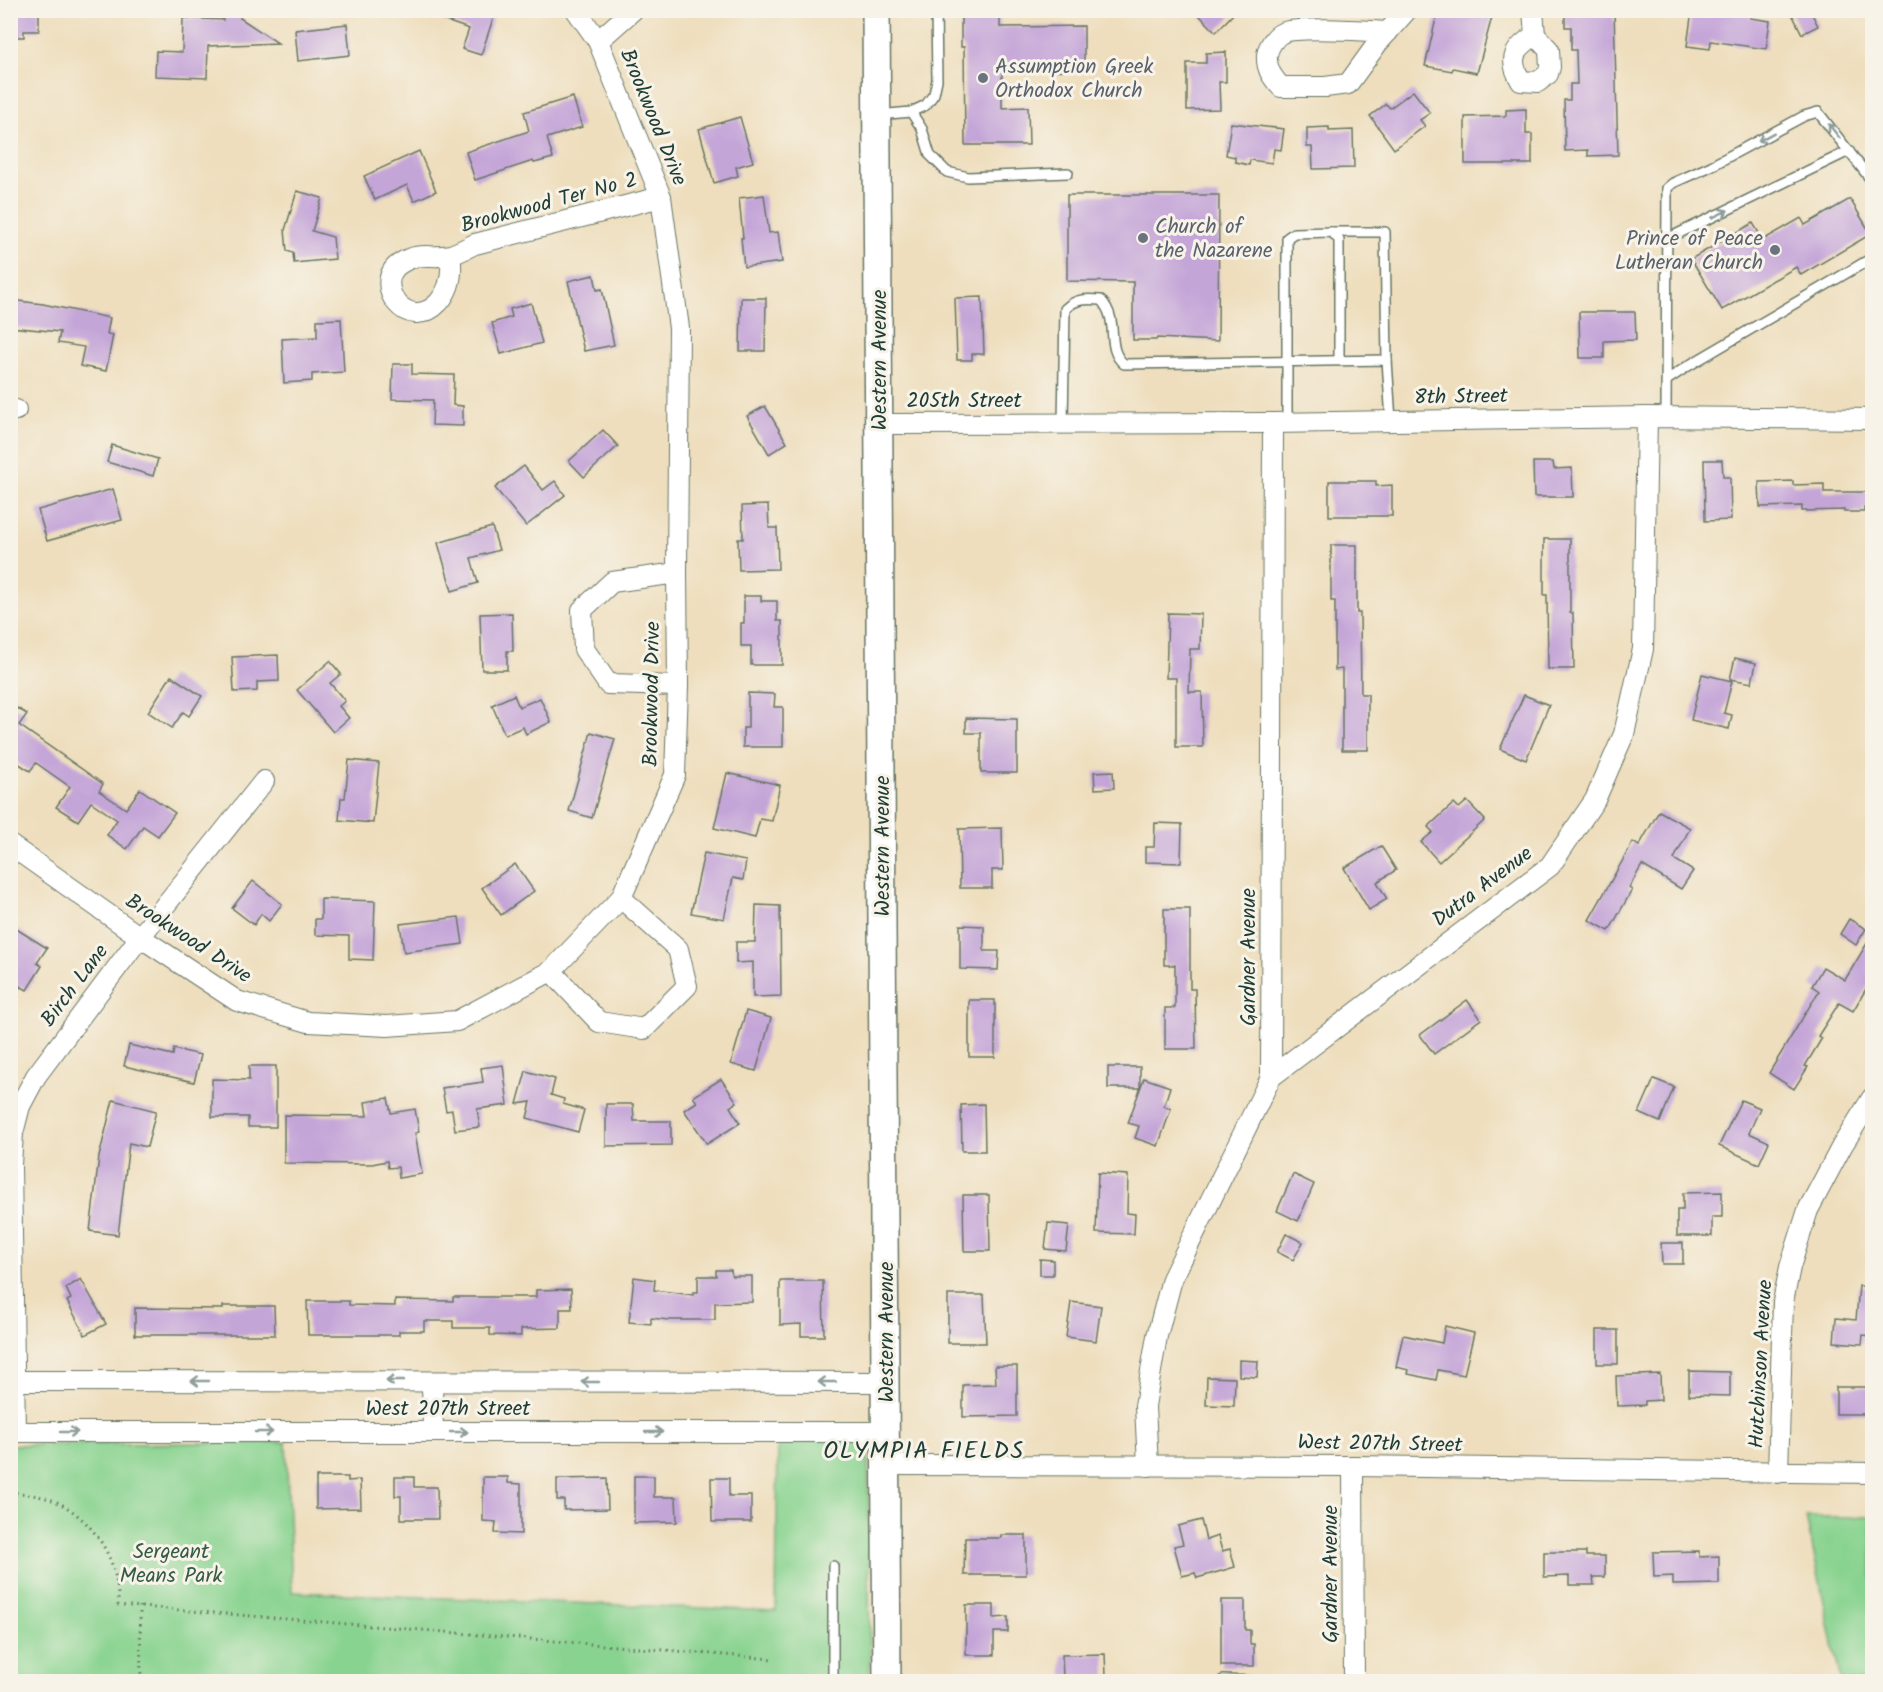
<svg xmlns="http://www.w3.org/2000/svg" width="1883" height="1692" font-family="Kalam,sans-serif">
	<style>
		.green { fill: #88d38f; stroke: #548862; stroke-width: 1.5 }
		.building { fill: #c4a5d8 }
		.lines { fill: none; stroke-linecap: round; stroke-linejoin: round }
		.lane-casing { stroke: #677564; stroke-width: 12 }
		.street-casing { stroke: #677564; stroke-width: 22 }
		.secondary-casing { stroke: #677564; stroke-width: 30 }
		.path { stroke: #677564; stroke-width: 3; stroke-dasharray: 1.5 4.5; stroke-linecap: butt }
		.lane { stroke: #fff; stroke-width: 9 }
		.street { stroke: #fff; stroke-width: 20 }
		.secondary { stroke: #fff; stroke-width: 27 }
		.oneway { stroke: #8f9e9a }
		.worship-dot { fill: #6b7280; stroke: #f7f3e8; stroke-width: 2 }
		.labels { text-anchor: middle; stroke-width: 6; stroke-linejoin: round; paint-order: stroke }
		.worship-label { font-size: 21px; fill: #5b616d; stroke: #f7f3e8; text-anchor: start }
		.street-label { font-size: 21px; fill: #1f3d34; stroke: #f7f3e8 }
		.park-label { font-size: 21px; fill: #345b46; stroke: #f7f3e8 }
		.quarter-label { font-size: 24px; letter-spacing: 1.5px; fill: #1f3d34; stroke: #f7f3e8 }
	</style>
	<rect width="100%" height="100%" fill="#f7f3e8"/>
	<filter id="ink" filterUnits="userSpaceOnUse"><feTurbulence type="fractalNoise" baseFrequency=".0167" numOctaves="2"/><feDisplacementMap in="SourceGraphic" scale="12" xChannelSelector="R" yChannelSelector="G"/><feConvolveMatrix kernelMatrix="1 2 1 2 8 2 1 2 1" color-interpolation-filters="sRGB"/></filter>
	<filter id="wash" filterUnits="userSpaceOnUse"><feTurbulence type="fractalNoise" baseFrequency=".008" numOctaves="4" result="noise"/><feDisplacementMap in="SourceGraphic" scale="24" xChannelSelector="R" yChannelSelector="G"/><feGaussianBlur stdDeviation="1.35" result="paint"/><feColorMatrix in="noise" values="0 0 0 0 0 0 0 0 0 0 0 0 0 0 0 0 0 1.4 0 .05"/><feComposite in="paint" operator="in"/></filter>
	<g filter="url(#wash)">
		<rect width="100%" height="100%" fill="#eedebd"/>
		<!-- green -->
		<g class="green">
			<polygon points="778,1436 847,1437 861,1444 868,1454 870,1681 11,1681 10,1445 286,1442 292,1592 776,1611"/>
			<polygon points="1806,1517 1872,1517 1872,1681 1841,1681"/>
		</g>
		<g id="blocks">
			<!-- building -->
			<g class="building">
				<polygon points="10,10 39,10 39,31 24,31 24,37 10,37"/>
				<polygon points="222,10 240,10 240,18 278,43 208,46 207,78 155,76 156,51 182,52 183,18 223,20"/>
				<polygon points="423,10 496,10 481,55 462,49 469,29 423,13"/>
				<polygon points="961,10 1000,10 1000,27 1084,26 1084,70 1002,71 1002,108 1028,107 1029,145 965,145 964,47 961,47"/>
				<polygon points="1194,10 1237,10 1216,32"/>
				<polygon points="1438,10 1483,10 1493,13 1477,73 1453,68 1452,71 1425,66"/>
				<polygon points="1565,10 1614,10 1618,155 1588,156 1588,150 1565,151 1564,100 1570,100 1570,84 1577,84 1576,50 1571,50 1571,27 1565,27"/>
				<polygon points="1692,10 1752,10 1750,18 1770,21 1766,49 1711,41 1710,49 1687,46"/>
				<polygon points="1790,10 1810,10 1818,26 1802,34"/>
				<polygon points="347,24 350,55 298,61 295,30"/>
				<polygon points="1226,52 1226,82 1219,82 1220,109 1187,110 1187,63 1206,63 1206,53"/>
				<polygon points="1413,91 1430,113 1420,120 1425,126 1394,149 1370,116 1386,104 1390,108"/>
				<polygon points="573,97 582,127 547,138 553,158 534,163 533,161 475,180 466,152 529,131 524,112"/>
				<polygon points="1526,109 1526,134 1532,134 1532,164 1465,164 1465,117 1506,116 1506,110"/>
				<polygon points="740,117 753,162 736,167 738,176 714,183 699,129"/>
				<polygon points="1231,123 1284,129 1281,150 1274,149 1272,163 1250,160 1249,165 1235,162 1235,157 1226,155"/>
				<polygon points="1329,127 1329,131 1353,130 1354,168 1313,169 1312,147 1307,147 1307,128"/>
				<polygon points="419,151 436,191 414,201 407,185 375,200 364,176"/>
				<polygon points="297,191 322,198 312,231 333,237 335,259 294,263 293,253 287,251 285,230"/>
				<polygon points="764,195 769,233 778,232 782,262 744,267 741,238 743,238 739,198"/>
				<polygon points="1067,195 1219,195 1218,341 1157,338 1156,340 1133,340 1133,282 1067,281"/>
				<polygon points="1850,199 1871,234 1801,275 1796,267 1722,310 1691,259 1753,223 1763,240 1801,218 1805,225"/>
				<polygon points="594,275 597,290 602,289 614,345 584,351 568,281"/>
				<polygon points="982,297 984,354 972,354 972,360 957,360 955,298"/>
				<polygon points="741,298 766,298 765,351 740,351"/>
				<polygon points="10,300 43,304 110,318 107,334 113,335 106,371 80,366 84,347 58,343 60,332 10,327"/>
				<polygon points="531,303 542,343 501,354 492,323 512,317 510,309"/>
				<polygon points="1579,312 1635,312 1636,340 1604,341 1604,358 1580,358"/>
				<polygon points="341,319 344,372 312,374 312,381 284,383 282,339 317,337 317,320"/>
				<polygon points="393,364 412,364 412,374 454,375 453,405 463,406 463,426 432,425 433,400 392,399"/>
				<polygon points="765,406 787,443 769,454 747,416"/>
				<polygon points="603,430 618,446 584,477 569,461"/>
				<polygon points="112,445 158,459 153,476 107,462"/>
				<polygon points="1704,460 1722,460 1723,477 1730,477 1731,520 1705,521"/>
				<polygon points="1533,462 1553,462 1554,469 1572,468 1573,497 1534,497"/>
				<polygon points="524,466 543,490 555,481 565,495 526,526 495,488"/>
				<polygon points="1329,481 1376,481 1376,486 1392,485 1392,516 1329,516"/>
				<polygon points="1793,481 1793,485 1824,484 1824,492 1872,492 1872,508 1864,508 1864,512 1844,512 1844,510 1802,511 1802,506 1760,507 1759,482"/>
				<polygon points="113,489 122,520 47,541 38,510"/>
				<polygon points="768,505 769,528 777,528 778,569 739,570 738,539 743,539 742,506"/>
				<polygon points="492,527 499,550 471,558 478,583 452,591 438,543"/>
				<polygon points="1544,539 1570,539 1570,613 1573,613 1574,669 1548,669 1547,595 1544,595"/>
				<polygon points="1331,545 1357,545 1357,613 1360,613 1361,694 1368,694 1368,750 1342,750 1342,669 1335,670 1335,601 1331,601"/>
				<polygon points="744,596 761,596 761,601 777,601 777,621 782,621 782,665 751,665 751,646 741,646 741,623 744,623"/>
				<polygon points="512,613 513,651 507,651 507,670 482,670 480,614"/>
				<polygon points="1168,613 1201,614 1200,649 1190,649 1189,692 1202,692 1203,747 1176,747 1176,678 1166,678"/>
				<polygon points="278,655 279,681 257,682 257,691 234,692 232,657"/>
				<polygon points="1735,658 1756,663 1752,683 1730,679"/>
				<polygon points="330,661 341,674 330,683 345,701 339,706 349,718 333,732 297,690"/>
				<polygon points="1702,674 1732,681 1724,713 1732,715 1729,729 1691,720"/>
				<polygon points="171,676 202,696 189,716 183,712 172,728 148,712"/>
				<polygon points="748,693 775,694 774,707 783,707 783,747 743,747 743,728 748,728"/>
				<polygon points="514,695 519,707 540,698 551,722 526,734 523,727 505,735 492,705"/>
				<polygon points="1524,695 1549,705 1526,760 1500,749"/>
				<polygon points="10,704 27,714 19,725 103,784 99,791 126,809 140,789 175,813 158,836 143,826 127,849 107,835 117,820 91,802 78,821 56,807 70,787 36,763 30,771 10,758"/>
				<polygon points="966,718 1017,719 1017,773 981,773 981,733 966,733"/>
				<polygon points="591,732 615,739 592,818 569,811"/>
				<polygon points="349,760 379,763 373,823 339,820 341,798 345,798"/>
				<polygon points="1113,771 1114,788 1095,789 1094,772"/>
				<polygon points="727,773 780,785 772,821 760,819 755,838 714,828"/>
				<polygon points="1467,801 1485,820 1439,862 1421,842 1433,832 1428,827 1454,803 1459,808"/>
				<polygon points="1659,811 1690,828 1674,859 1693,871 1681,889 1642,865 1629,888 1632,890 1609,931 1589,920 1633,842 1639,846"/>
				<polygon points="1155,823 1182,824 1181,863 1145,862 1145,847 1154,847"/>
				<polygon points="1002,828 1003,870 992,870 992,888 960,888 959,829"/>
				<polygon points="1381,846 1396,870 1377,882 1387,899 1369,910 1344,868"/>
				<polygon points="704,853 746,861 743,880 733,878 724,919 691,913"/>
				<polygon points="515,864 534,891 501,915 482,888"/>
				<polygon points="253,881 282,904 269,921 261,914 254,925 232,908"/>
				<polygon points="321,899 375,901 373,960 349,959 349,936 315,935 315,919 321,919"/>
				<polygon points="756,905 780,906 781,996 753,997 753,962 736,963 736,942 755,942"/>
				<polygon points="1164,909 1190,909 1190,989 1195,989 1196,1049 1165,1049 1165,1008 1175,1008 1175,965 1164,965"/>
				<polygon points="459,917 463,944 404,952 400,924"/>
				<polygon points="1849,919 1866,929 1856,945 1840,934"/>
				<polygon points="10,925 47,948 37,963 42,966 27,990 20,986 10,1003"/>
				<polygon points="960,925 984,926 984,951 999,951 998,970 960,969"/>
				<polygon points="1872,935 1872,979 1853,1011 1839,1003 1818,1036 1822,1038 1805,1066 1808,1067 1794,1089 1769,1073 1819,991 1812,986 1823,967 1845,980"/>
				<rect x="969" y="1000" width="26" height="57"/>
				<polygon points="1467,1000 1481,1019 1434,1054 1420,1035"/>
				<polygon points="746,1011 771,1018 756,1071 731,1064"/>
				<polygon points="129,1045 173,1055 174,1049 201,1055 194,1082 124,1066"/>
				<polygon points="503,1065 508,1105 477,1109 480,1127 455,1130 452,1110 446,1111 442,1088 483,1082 481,1068"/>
				<polygon points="249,1066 276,1066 276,1127 248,1127 248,1117 212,1117 212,1079 249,1080"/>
				<rect x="1108" y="1067" width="32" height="21"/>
				<polygon points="526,1071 555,1079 551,1095 564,1099 563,1104 584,1110 578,1132 527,1118 531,1102 517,1104"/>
				<polygon points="1144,1078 1170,1087 1164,1106 1171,1109 1158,1146 1135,1138 1139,1126 1128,1123"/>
				<polygon points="721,1079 737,1102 730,1107 740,1123 707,1144 684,1110 697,1102 693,1097"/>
				<polygon points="1654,1079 1674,1087 1660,1122 1639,1113"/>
				<polygon points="388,1098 391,1113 415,1109 419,1132 415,1133 422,1174 399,1178 398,1167 388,1168 387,1161 372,1164 284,1163 284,1115 367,1116 365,1102"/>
				<polygon points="113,1100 156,1111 147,1147 129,1143 118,1235 90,1231 99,1157"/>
				<polygon points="1741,1100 1760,1108 1749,1133 1769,1142 1759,1164 1719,1146"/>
				<polygon points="606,1104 633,1104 634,1121 671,1121 671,1145 606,1146"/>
				<polygon points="984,1104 985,1151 962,1151 961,1105"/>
				<polygon points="1098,1173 1128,1175 1127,1213 1135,1214 1134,1234 1096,1233"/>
				<polygon points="1293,1174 1314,1184 1298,1221 1277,1211"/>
				<polygon points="1722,1192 1722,1217 1712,1217 1712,1236 1677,1236 1677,1210 1683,1210 1683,1193"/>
				<polygon points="963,1195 989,1195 990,1251 964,1251"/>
				<polygon points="1048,1223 1069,1225 1066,1251 1045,1249"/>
				<polygon points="1286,1234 1303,1242 1293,1260 1277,1252"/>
				<polygon points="1661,1243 1683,1243 1683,1264 1662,1264"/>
				<polygon points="1040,1259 1053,1260 1053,1275 1040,1275"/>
				<polygon points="716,1270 731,1270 732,1276 752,1276 752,1302 715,1303 715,1320 669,1320 651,1318 651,1324 629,1322 634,1277 655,1280 654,1290 693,1295 693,1292 698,1292 698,1276 716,1276"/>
				<polygon points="81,1279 106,1324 85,1335 67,1301 71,1299 66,1288"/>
				<polygon points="780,1281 823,1281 824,1336 801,1336 801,1324 780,1325"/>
				<polygon points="1859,1286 1872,1287 1872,1336 1863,1335 1862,1344 1834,1342 1836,1318 1856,1320"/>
				<polygon points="571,1289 572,1309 560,1309 560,1328 521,1329 521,1336 490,1335 490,1328 453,1328 453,1321 424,1321 424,1331 399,1331 399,1335 308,1335 307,1301 349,1301 349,1305 395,1306 395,1300 453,1301 453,1297 536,1297 536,1290"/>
				<polygon points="948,1295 984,1295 986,1343 948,1343"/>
				<polygon points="1071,1302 1101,1306 1096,1341 1066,1337"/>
				<polygon points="223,1306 274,1306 275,1335 135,1335 135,1308 223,1309"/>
				<polygon points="1445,1326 1474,1333 1464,1375 1438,1370 1436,1380 1408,1374 1409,1370 1396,1367 1403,1335 1442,1343"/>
				<rect x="1597" y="1330" width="21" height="34"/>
				<polygon points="1239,1360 1258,1361 1257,1377 1239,1376"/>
				<polygon points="995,1366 1017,1366 1017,1416 963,1417 963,1385 996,1384"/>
				<polygon points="1689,1371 1730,1372 1730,1396 1689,1395"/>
				<polygon points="1660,1374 1661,1400 1645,1401 1645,1405 1617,1406 1616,1376"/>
				<polygon points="1207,1377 1235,1378 1234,1406 1206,1405"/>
				<rect x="1836" y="1387" width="36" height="27"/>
				<polygon points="634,1476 654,1476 654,1497 676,1497 677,1522 634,1523"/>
				<polygon points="316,1477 348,1477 348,1481 360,1480 361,1508 316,1509"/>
				<polygon points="395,1477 414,1477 414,1487 437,1487 438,1519 401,1519 401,1496 395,1496"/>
				<polygon points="483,1477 508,1477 508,1483 521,1484 521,1534 495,1533 496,1522 483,1521"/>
				<polygon points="607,1478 608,1509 564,1510 564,1500 557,1500 557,1479"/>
				<polygon points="711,1478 729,1478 729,1496 751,1496 751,1522 712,1522"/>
				<polygon points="1201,1520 1206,1540 1218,1536 1222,1551 1230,1549 1235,1567 1197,1578 1195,1573 1182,1576 1174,1546 1183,1544 1178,1526"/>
				<polygon points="1001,1535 1026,1535 1026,1575 964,1575 965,1538 1001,1538"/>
				<polygon points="1699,1551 1699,1557 1719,1556 1719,1584 1673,1585 1673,1576 1654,1577 1653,1552"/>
				<polygon points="1544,1552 1586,1552 1586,1556 1605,1556 1605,1577 1593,1577 1594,1585 1569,1585 1569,1576 1544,1577"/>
				<polygon points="1221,1600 1245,1600 1245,1630 1250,1630 1250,1644 1254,1644 1254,1666 1221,1666"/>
				<polygon points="966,1605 994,1605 994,1618 1008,1617 1008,1632 994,1632 994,1655 966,1655"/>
				<polygon points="1105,1654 1106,1676 1063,1677 1062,1655"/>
			</g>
		</g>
	</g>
	<g filter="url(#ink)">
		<use href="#blocks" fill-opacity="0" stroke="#677564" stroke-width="1.5"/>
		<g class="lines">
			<defs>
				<g id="lane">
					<polyline points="911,112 922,129 930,155 947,172 968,177 1068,173"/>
					<polyline points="878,115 911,112 926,105 934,94 937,80 936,10"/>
					<polyline points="1332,232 1385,232 1387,360"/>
					<polyline points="1667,239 1849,151"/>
					<polyline points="1667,380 1688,366 1872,258"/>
					<polyline points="1666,419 1667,188 1673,183 1711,166 1804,116 1818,112 1872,181"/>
					<polyline points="1287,422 1287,238 1294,233 1332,232 1339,240 1339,360"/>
					<path d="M 1063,423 L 1065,309 C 1076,298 1086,299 1101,300 C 1121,322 1104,347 1124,364 L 1387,360 L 1391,421"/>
					<polyline points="833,1566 833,1682"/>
					<polyline points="1223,1680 1286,1682"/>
				</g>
				<g id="street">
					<path d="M 1533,10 L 1535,35 L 1549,50 L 1550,67 L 1548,74 L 1538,82 L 1521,81 C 1507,58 1515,49 1535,35"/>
					<path d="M 1388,32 C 1368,31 1297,26 1282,33 C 1275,36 1268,47 1267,55 C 1266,69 1272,77 1281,87 L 1325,87 L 1348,84 L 1377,44 L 1407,10"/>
					<polyline points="598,41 633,10"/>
					<path d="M 450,255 C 453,272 450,289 439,302 C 407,336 370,282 401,263 C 420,251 431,259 450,255 C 458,253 468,247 475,244 L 661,197"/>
					<polyline points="10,411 16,410"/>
					<polyline points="879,424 1273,423 1647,417 1872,419"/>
					<polyline points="677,573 612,582 582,610 584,649 608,684 678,686"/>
					<polyline points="10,845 140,937 237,1001 308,1022 387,1026 457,1021 551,971 621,898 675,775 678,686 677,573 679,328 661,197 598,41 576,10"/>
					<polyline points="551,971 599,1022 644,1029 687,986 678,949 621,898"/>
					<polyline points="1271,1077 1550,866 1595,800 1624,734 1643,649 1647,417"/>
					<polyline points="10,1381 886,1382"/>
					<polyline points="432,1382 433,1432"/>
					<polyline points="10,1432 886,1432"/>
					<polyline points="15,1432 11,1165 13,1133 20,1106 36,1076 140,937 264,781"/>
					<polyline points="887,1465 1353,1466 1872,1473"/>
					<polyline points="1148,1466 1145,1406 1157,1336 1172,1279 1271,1077 1273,423"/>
					<polyline points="1353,1466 1354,1682"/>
					<polyline points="1778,1473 1783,1302 1790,1267 1808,1210 1842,1146 1872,1098"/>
				</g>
				<polyline id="secondary" points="876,10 887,1682"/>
			</defs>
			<!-- lane casing -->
			<use href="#lane" class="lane-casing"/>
			<!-- street casing -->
			<use href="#street" class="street-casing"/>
			<!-- secondary casing -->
			<use href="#secondary" class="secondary-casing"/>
			<!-- path -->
			<g class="path">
				<path d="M 12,1449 L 11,1492 C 28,1494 46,1496 61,1504 C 97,1524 120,1564 118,1605 L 773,1659"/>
				<polyline points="140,1606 141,1682"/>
			</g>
			<!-- lane -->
			<use href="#lane" class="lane"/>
			<!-- street -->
			<use href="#street" class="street"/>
			<!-- secondary -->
			<use href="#secondary" class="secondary"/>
		</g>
		<!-- one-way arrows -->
		<defs><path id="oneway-shaft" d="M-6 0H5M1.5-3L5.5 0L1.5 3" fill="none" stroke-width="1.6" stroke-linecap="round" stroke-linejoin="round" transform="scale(1.5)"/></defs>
		<g class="oneway">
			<use href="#oneway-shaft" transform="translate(1834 131) rotate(-128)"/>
			<use href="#oneway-shaft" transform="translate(1766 137) rotate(151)"/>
			<use href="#oneway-shaft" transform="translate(1720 214) rotate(-26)"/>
			<use href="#oneway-shaft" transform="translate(200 1381) rotate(-180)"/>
			<use href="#oneway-shaft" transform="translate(395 1381) rotate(-180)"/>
			<use href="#oneway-shaft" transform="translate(590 1382) rotate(-180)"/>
			<use href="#oneway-shaft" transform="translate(827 1382) rotate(-180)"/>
			<use href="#oneway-shaft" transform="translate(69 1432)"/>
			<use href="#oneway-shaft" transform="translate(264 1432)"/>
			<use href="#oneway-shaft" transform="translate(459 1432)"/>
			<use href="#oneway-shaft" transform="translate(654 1432)"/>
		</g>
	</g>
	<!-- markers -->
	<g class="worship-dot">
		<circle cx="983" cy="78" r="6"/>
		<circle cx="1143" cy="238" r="6"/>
		<circle cx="1775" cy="250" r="6"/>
	</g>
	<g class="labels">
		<!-- worship labels -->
		<g class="worship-label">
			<text x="995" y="73">Assumption Greek<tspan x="995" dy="24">Orthodox Church</tspan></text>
			<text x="1155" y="233">Church of<tspan x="1155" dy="24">the Nazarene</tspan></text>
			<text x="1763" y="245" text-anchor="end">Prince of Peace<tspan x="1763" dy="24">Lutheran Church</tspan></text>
		</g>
		<!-- street labels -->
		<g class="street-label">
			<text transform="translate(654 117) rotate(68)" y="7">Brookwood Drive</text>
			<text transform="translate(549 202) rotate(-15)" y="7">Brookwood Ter No 2</text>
			<text transform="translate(879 360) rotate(-90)" y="7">Western Avenue</text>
			<text transform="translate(1461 396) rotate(-1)" y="7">8th Street</text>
			<text x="964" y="407">205th Street</text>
			<text transform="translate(651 694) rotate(-89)" y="7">Brookwood Drive</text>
			<text transform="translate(882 846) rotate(-90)" y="7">Western Avenue</text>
			<text transform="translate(1482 886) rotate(-37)" y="7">Dutra Avenue</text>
			<text transform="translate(189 938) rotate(33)" y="7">Brookwood Drive</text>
			<text transform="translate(1248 957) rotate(-90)" y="7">Gardner Avenue</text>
			<text transform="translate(74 985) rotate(-53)" y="7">Birch Lane</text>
			<text transform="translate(886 1332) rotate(-90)" y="7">Western Avenue</text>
			<text transform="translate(1760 1364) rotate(-87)" y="7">Hutchinson Avenue</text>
			<text x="448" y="1415">West 207th Street</text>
			<text transform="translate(1380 1443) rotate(1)" y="7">West 207th Street</text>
			<text transform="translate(1330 1574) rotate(-90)" y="7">Gardner Avenue</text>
		</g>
		<!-- park labels -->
		<g class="park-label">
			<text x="171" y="1558">Sergeant<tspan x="171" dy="24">Means Park</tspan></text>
		</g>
		<!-- quarter labels -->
		<g class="quarter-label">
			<text x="924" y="1458">OLYMPIA FIELDS</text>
		</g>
	</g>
	<!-- margin -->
	<rect width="1883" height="1692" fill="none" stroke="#f7f3e8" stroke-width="36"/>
</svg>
